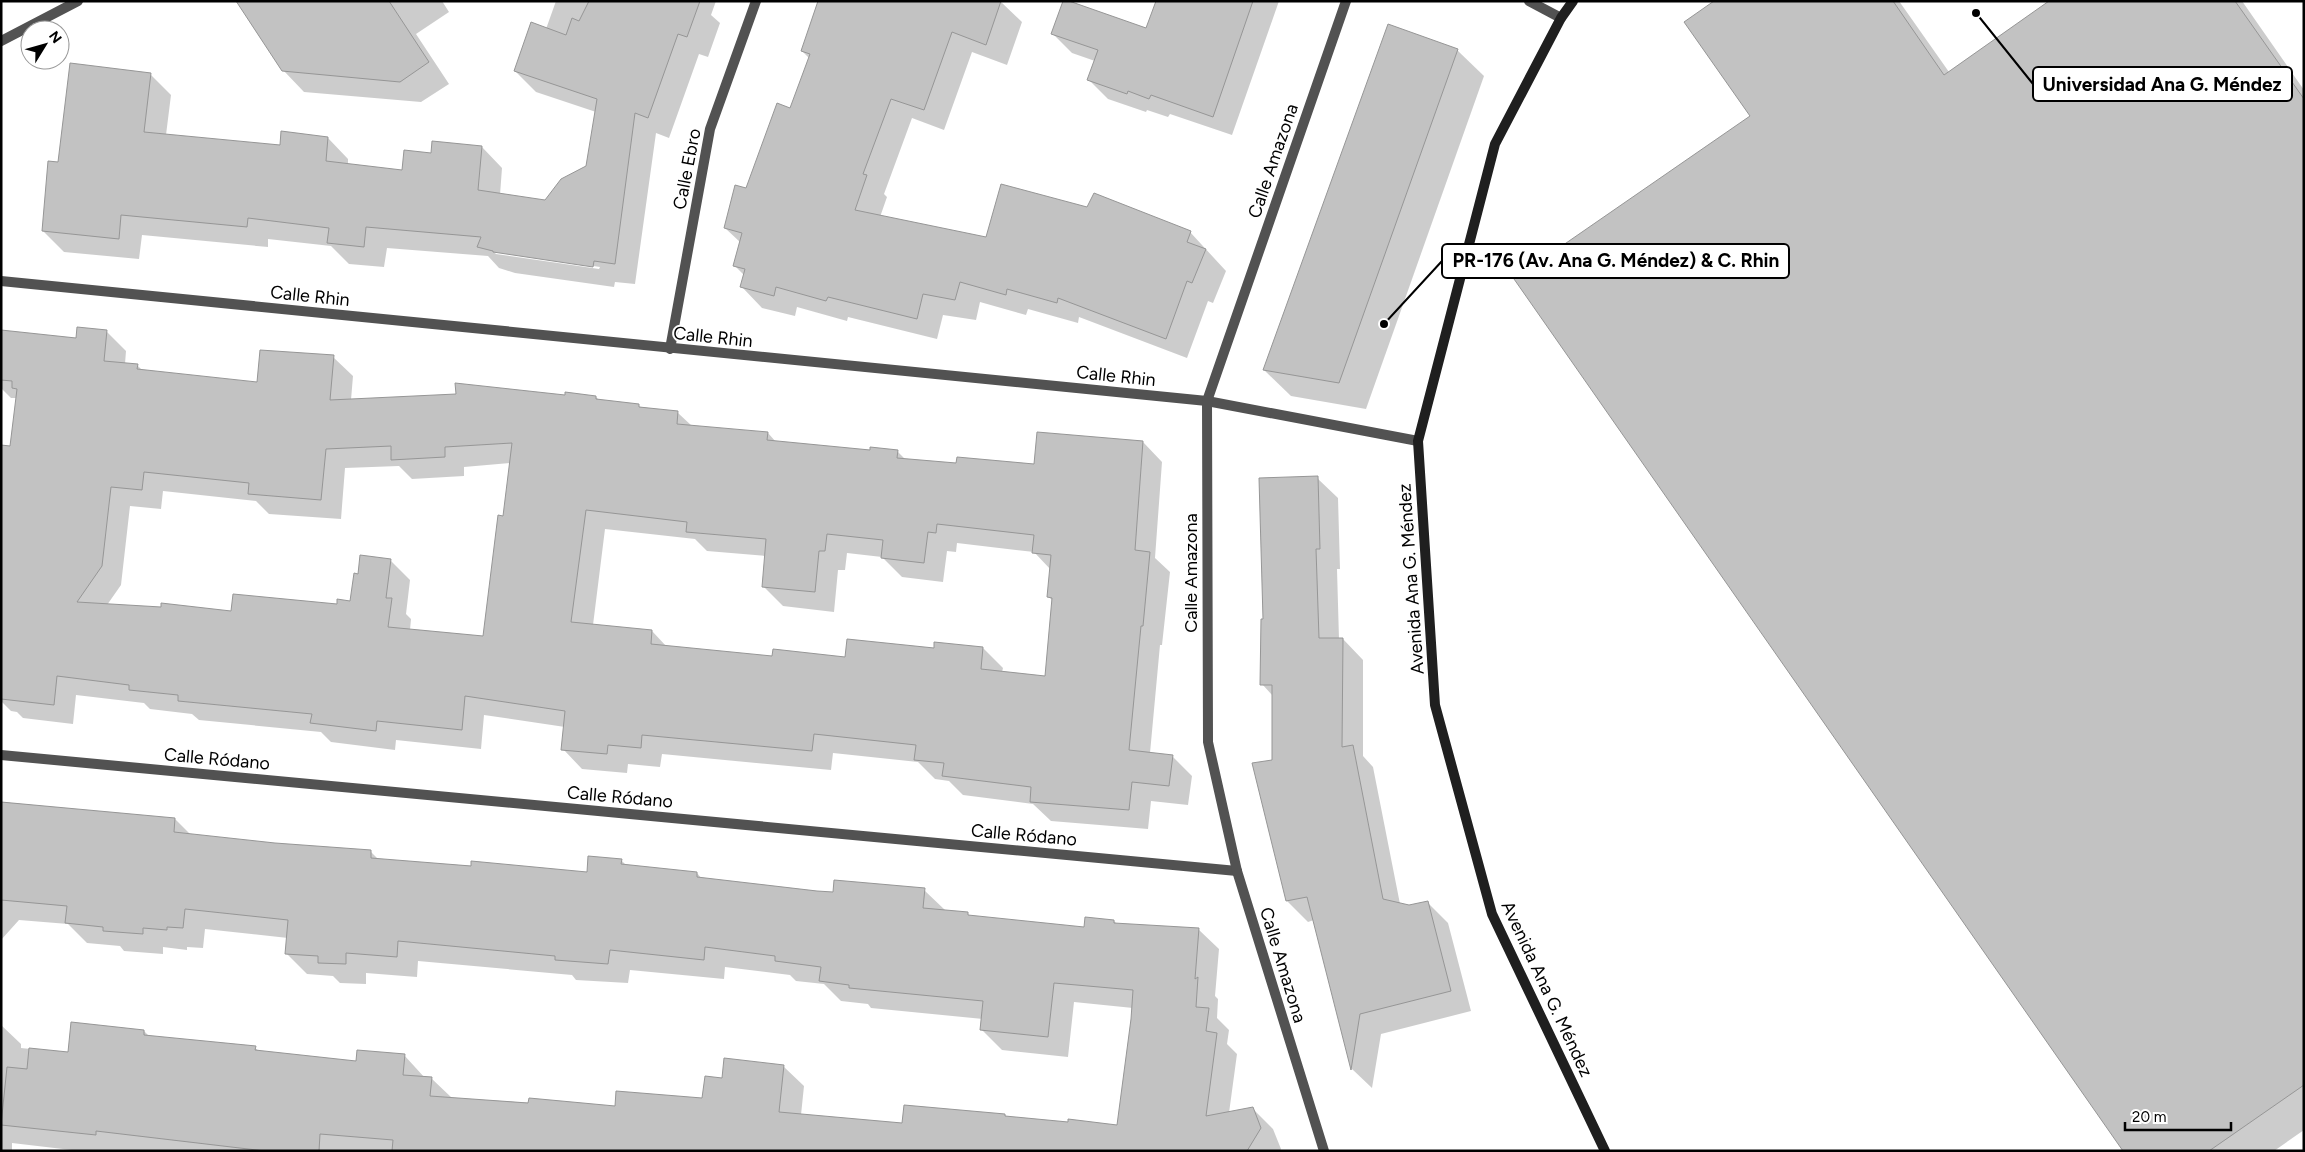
<svg xmlns="http://www.w3.org/2000/svg" width="2305" height="1152" font-family="Figtree,sans-serif">
	<style>
		.shadow { fill: #0003; fill-rule: evenodd }
		.building { fill: #c2c2c2; stroke: #969696; fill-rule: evenodd }
		.lines { fill: none; stroke-linecap: round; stroke-linejoin: round }
		.service { stroke: #525252; stroke-width: 10 }
		.minor { stroke: #525252; stroke-width: 10 }
		.secondary { stroke: #1f1f1f; stroke-width: 10 }
		.labels { text-anchor: middle; stroke-width: 4; stroke-linejoin: round; paint-order: stroke }
		.street-label { font-size: 18px; fill: #000; stroke: #fff }
		.leader { fill: none; stroke: #000; stroke-width: 2 }
		.callout-dot { fill: #000; stroke: #fff; stroke-width: 2 }
		.callout { fill: #fff; stroke: #000; stroke-width: 2 }
		.callout-label { font-size: 19px; text-anchor: middle; font-weight: bold; fill: #000 }
	</style>
	<rect width="100%" height="100%" fill="#fff"/>
	<!-- shadow -->
	<g class="shadow">
		<polygon points="238,1 442,1 449,12 416,34 449,84 421,102 304,92 283,70"/>
		<path d="M 556,1 L 716,1 L 711,15 L 720,23 L 708,57 L 699,54 L 669,138 L 656,133 L 635,284 L 615,282 L 614,287 L 515,273 L 499,268 L 488,256 L 387,248 L 384,267 L 349,264 L 331,246 L 268,239 L 268,247 L 142,235 L 139,259 L 64,252 L 43,231 L 59,164 L 150,74 L 171,95 L 166,135 L 281,147 L 328,138 L 348,159 L 348,165 L 403,171 L 432,154 L 482,147 L 502,168 L 500,195 L 545,202 L 587,166 L 596,112 L 536,92 L 515,71 L 546,29 ZM 493,251 L 600,267 L 599,269 L 496,254 Z"/>
		<polygon points="1000,1 1022,22 1007,65 972,52 944,130 912,118 884,194 887,197 880,217 987,239 1087,209 1190,232 1226,271 1213,303 1208,301 1187,358 1079,317 1078,323 1028,309 1026,315 980,302 976,320 943,315 937,339 848,317 847,321 797,307 795,316 762,308 742,287 745,276 735,266 741,243 725,228 791,110 809,58 802,51"/>
		<polygon points="1157,1 1279,1 1232,135 1170,114 1168,117 1147,110 1146,112 1108,99 1089,80 1095,61 1072,53 1053,34 1147,30"/>
		<polygon points="1716,1 1899,1 1949,72 2051,1 2242,1 2304,90 2304,1130 2274,1151 2124,1151 1751,116"/>
		<polygon points="1457,50 1484,76 1366,409 1291,396 1264,370"/>
		<path d="M 106,331 L 126,351 L 125,364 L 137,365 L 143,371 L 258,383 L 333,357 L 353,376 L 351,400 L 596,397 L 599,400 L 678,413 L 692,426 L 768,433 L 776,442 L 871,451 L 897,451 L 906,460 L 957,465 L 1035,466 L 1143,442 L 1162,462 L 1155,558 L 1170,572 L 1162,645 L 1160,645 L 1150,753 L 1172,756 L 1192,776 L 1188,805 L 1151,801 L 1148,829 L 1051,821 L 1033,804 L 963,795 L 949,781 L 935,779 L 918,762 L 833,753 L 831,770 L 662,754 L 660,767 L 628,764 L 627,773 L 582,769 L 563,749 L 565,727 L 484,715 L 481,749 L 396,740 L 395,750 L 331,742 L 321,732 L 199,720 L 192,714 L 150,709 L 144,703 L 76,695 L 73,724 L 23,718 L 17,712 L 11,711 L 1,701 L 1,617 L 11,447 L 17,398 L 11,398 L 1,388 L 1,332 L 77,340 ZM 511,463 L 505,517 L 484,638 L 410,630 L 411,619 L 406,614 L 410,580 L 390,560 L 359,576 L 352,602 L 338,605 L 232,612 L 107,605 L 121,585 L 130,506 L 161,509 L 163,491 L 256,501 L 269,514 L 341,519 L 345,468 L 399,466 L 412,479 L 464,476 L 464,467 ZM 605,529 L 695,539 L 707,551 L 766,556 L 763,586 L 783,606 L 834,612 L 838,570 L 845,570 L 847,553 L 882,557 L 902,577 L 943,582 L 947,551 L 956,552 L 957,543 L 1034,552 L 1051,570 L 1049,597 L 1053,601 L 1046,677 L 1002,672 L 1003,668 L 983,648 L 935,650 L 846,658 L 773,657 L 667,647 L 652,631 L 593,625 Z"/>
		<polygon points="1317,478 1338,498 1340,569 1337,569 1339,639 1343,639 1363,660 1363,756 1373,767 1400,904 1409,907 1427,902 1448,923 1471,1011 1381,1034 1372,1088 1352,1069 1314,920 1308,922 1287,901 1273,761 1273,696 1262,684 1264,620"/>
		<polygon points="1,802 175,819 191,835 275,845 371,852 379,860 588,873 621,860 626,865 697,873 702,879 834,893 924,890 945,910 967,914 970,916 1085,928 1114,921 1117,924 1198,929 1219,949 1215,996 1218,999 1217,1018 1229,1030 1227,1044 1237,1054 1229,1113 1252,1108 1273,1129 1281,1149 1280,1151 80,1151 12,1143 12,1151 1,1151 1,1025 21,1044 21,1048 69,1053 144,1031 149,1036 255,1048 259,1051 357,1063 404,1055 425,1078 431,1078 452,1098 616,1108 703,1099 723,1080 783,1066 804,1086 801,1115 903,1124 1005,1115 1007,1117 1118,1127 1133,1008 1074,1002 1068,1057 1002,1050 982,1030 983,1019 871,1008 868,1004 841,1001 824,984 796,981 790,975 725,967 724,979 630,970 628,983 576,980 572,975 418,961 417,977 366,973 366,984 340,983 333,976 307,974 287,954 288,938 205,929 203,948 187,947 187,950 163,947 163,954 124,951 120,946 87,943 68,924 19,920 1,940"/>
	</g>
	<!-- building -->
	<g class="building">
		<polygon points="236,1 389,1 429,62 400,82 282,71"/>
		<polygon points="589,1 700,1 687,37 678,34 648,118 635,113 615,264 594,261 593,267 493,252 493,251 477,247 481,237 366,227 364,247 327,243 329,228 248,218 247,227 121,215 119,239 42,231 48,161 58,162 70,63 151,73 144,132 280,145 281,131 328,137 326,161 402,170 404,150 431,153 432,141 482,146 478,190 545,200 561,179 586,166 597,99 514,71 531,22 566,35 572,18 579,21"/>
		<polygon points="818,1 1001,1 986,45 952,32 924,110 891,99 863,174 867,175 855,210 986,237 1001,184 1087,207 1094,193 1191,231 1187,242 1206,249 1192,283 1187,281 1166,339 1058,298 1057,303 1007,289 1006,295 960,282 955,300 923,294 917,319 828,297 826,301 776,287 774,296 740,287 745,269 733,266 742,233 724,228 735,185 746,188 777,103 790,108 810,54 801,51"/>
		<polygon points="1063,1 1069,1 1146,28 1156,1 1253,1 1213,117 1151,95 1149,99 1128,91 1127,94 1087,80 1098,50 1051,34"/>
		<polygon points="1714,1 1893,1 1944,75 2049,1 2235,1 2304,99 2304,1085 2209,1151 2123,1151 1514,279 1750,116 1684,22"/>
		<polygon points="1388,24 1458,49 1339,383 1263,370"/>
		<path d="M 77,327 L 107,330 L 104,361 L 138,364 L 137,369 L 257,382 L 260,350 L 334,355 L 330,400 L 456,394 L 455,383 L 565,395 L 565,392 L 596,396 L 596,399 L 639,404 L 639,407 L 678,411 L 677,424 L 768,432 L 767,440 L 870,450 L 870,447 L 898,450 L 897,458 L 956,463 L 957,457 L 1034,464 L 1037,432 L 1143,441 L 1135,550 L 1150,552 L 1143,626 L 1141,626 L 1129,750 L 1173,755 L 1169,786 L 1132,782 L 1129,810 L 1030,802 L 1031,787 L 942,776 L 944,763 L 914,760 L 916,745 L 814,734 L 812,751 L 642,735 L 641,748 L 608,745 L 607,754 L 561,750 L 565,711 L 465,696 L 462,730 L 377,721 L 376,731 L 310,723 L 312,714 L 178,701 L 178,695 L 129,690 L 129,685 L 57,676 L 54,705 L 1,699 L 1,445 L 10,446 L 17,389 L 12,388 L 12,381 L 1,380 L 1,330 L 76,338 ZM 512,443 L 503,516 L 498,515 L 483,636 L 388,627 L 392,598 L 386,598 L 391,559 L 360,555 L 358,574 L 354,573 L 350,601 L 337,599 L 337,604 L 233,594 L 231,611 L 161,603 L 161,607 L 77,602 L 102,566 L 111,487 L 142,490 L 144,472 L 249,483 L 248,494 L 321,500 L 326,449 L 391,446 L 391,460 L 445,457 L 445,447 ZM 586,510 L 687,522 L 686,532 L 766,539 L 762,587 L 815,592 L 819,551 L 825,551 L 827,534 L 883,540 L 881,558 L 924,563 L 928,532 L 936,533 L 937,524 L 1034,535 L 1032,553 L 1051,555 L 1047,597 L 1052,598 L 1045,676 L 981,669 L 983,647 L 934,642 L 934,648 L 847,639 L 845,657 L 773,649 L 772,656 L 651,644 L 652,630 L 571,622 Z"/>
		<polygon points="1318,476 1320,549 1316,549 1319,638 1343,638 1342,747 1353,745 1383,899 1409,905 1428,901 1451,991 1360,1014 1351,1070 1307,897 1286,901 1252,763 1272,760 1272,685 1260,685 1261,619 1263,619 1259,478"/>
		<polygon points="1,802 175,818 174,832 275,843 371,850 371,858 471,866 471,861 587,872 588,856 622,859 621,864 697,872 697,877 817,891 833,892 834,880 925,888 923,908 968,912 968,915 1084,927 1085,917 1114,920 1114,923 1199,928 1195,979 1198,977 1196,1007 1209,1008 1206,1031 1217,1033 1206,1116 1253,1107 1261,1128 1247,1151 392,1151 393,1140 320,1134 319,1151 265,1151 96,1131 96,1135 1,1125 7,1067 27,1069 29,1048 68,1052 71,1022 144,1030 144,1035 256,1046 255,1050 356,1061 357,1050 405,1054 403,1075 432,1077 430,1096 528,1103 529,1098 615,1106 616,1091 702,1098 705,1076 722,1078 724,1058 784,1065 779,1112 902,1123 904,1105 1005,1114 1005,1116 1068,1122 1068,1119 1117,1125 1131,1019 1133,990 1054,983 1048,1037 980,1030 983,1001 849,988 849,985 819,981 821,967 775,961 775,956 705,947 704,960 610,950 608,964 555,960 555,956 398,941 397,957 346,953 346,964 318,963 318,956 285,954 288,920 185,909 183,928 167,927 167,930 143,928 143,934 103,931 103,927 65,923 67,906 1,900"/>
	</g>
	<g class="lines">
		<!-- service -->
		<polyline class="service" points="1529,1 1561,18"/>
		<!-- minor -->
		<g class="minor">
			<polyline points="1,41 78,1"/>
			<polyline points="1,281 1207,401 1418,441"/>
			<polyline points="670,349 710,129 756,1"/>
			<polyline points="1,755 1237,871"/>
			<polyline points="1324,1151 1237,871 1208,742 1207,401 1346,1"/>
		</g>
		<!-- secondary -->
		<polyline class="secondary" points="1573,1 1561,18 1495,144 1418,441 1435,705 1492,914 1605,1151"/>
	</g>
	<g class="labels">
		<!-- street labels -->
		<g class="street-label">
			<text transform="translate(1273 161) rotate(-71)" y="6">Calle Amazona</text>
			<text transform="translate(687 169) rotate(-79)" y="6">Calle Ebro</text>
			<text transform="translate(310 296) rotate(6)" y="6">Calle Rhin</text>
			<text transform="translate(713 337) rotate(6)" y="6">Calle Rhin</text>
			<text transform="translate(1116 376) rotate(6)" y="6">Calle Rhin</text>
			<text transform="translate(1191 573) rotate(-90)" y="6">Calle Amazona</text>
			<text transform="translate(1411 579) rotate(-94)" y="6">Avenida Ana G. Méndez</text>
			<text transform="translate(217 759) rotate(5)" y="6">Calle Ródano</text>
			<text transform="translate(620 797) rotate(5)" y="6">Calle Ródano</text>
			<text transform="translate(1024 835) rotate(5)" y="6">Calle Ródano</text>
			<text transform="translate(1283 965) rotate(73)" y="6">Calle Amazona</text>
			<text transform="translate(1547 989) rotate(65)" y="6">Avenida Ana G. Méndez</text>
		</g>
	</g>
	<!-- callouts -->
	<path class="leader" d="M1976 13L2033 84M1384 324L1442 261"/>
	<g class="callout-dot">
		<circle cx="1976" cy="13" r="5"/>
		<circle cx="1384" cy="324" r="5"/>
	</g>
	<g class="callout">
		<rect x="2033" y="67" width="259" height="34" rx="5"/>
		<rect x="1442" y="244" width="347" height="34" rx="5"/>
	</g>
	<g class="callout-label">
		<text x="2162" y="91">Universidad Ana G. Méndez</text>
		<text x="1616" y="267">PR-176 (Av. Ana G. Méndez) &amp; C. Rhin</text>
	</g>
	<!-- border -->
	<rect width="2305" height="1152" fill="none" stroke="#000000" stroke-width="5"/>
	<!-- north arrow -->
	<g transform="translate(45 45) rotate(53)"><circle r="24" fill="#ffffff" stroke="#999999"/>
	<path d="M0-4L9 19L0 12L-9 19Z" fill="#000000"/>
	<text y="-8" font-size="14" font-weight="bold" text-anchor="middle" fill="#000000">N</text>
	</g>
	<!-- scale -->
	<path d="M2125 1122v8h106v-8" fill="none" stroke="#000000" stroke-width="2.5"/>
	<text x="2132" y="1122" font-size="15" fill="#000000" stroke="#ffffff" stroke-width="4" paint-order="stroke">20 m</text>
</svg>
